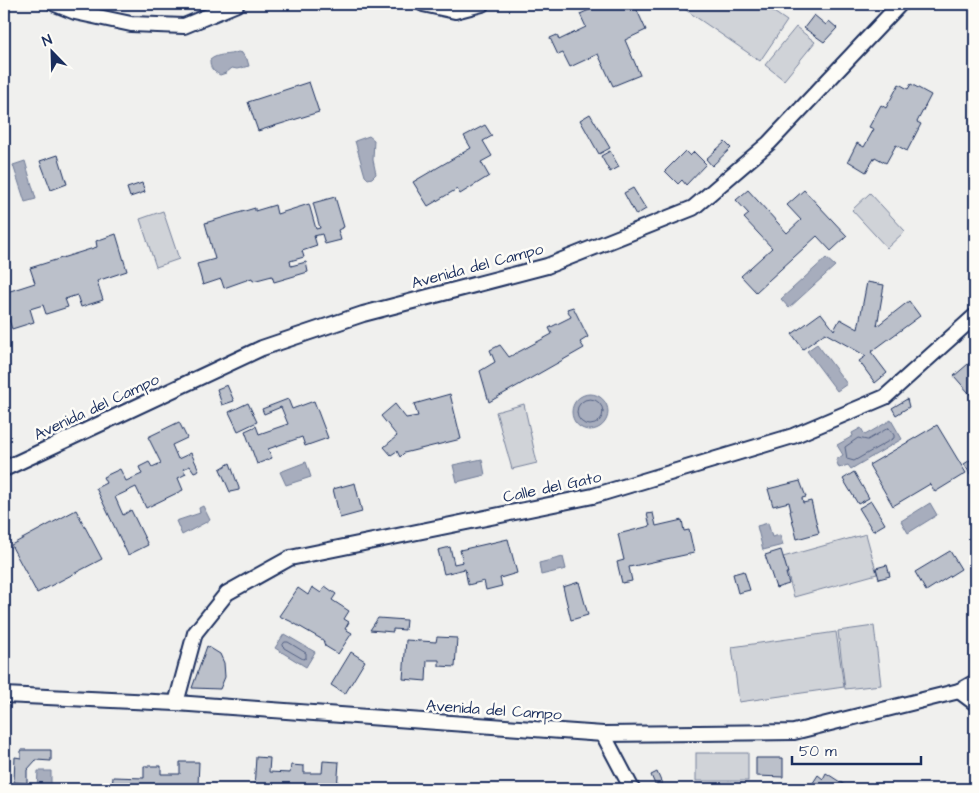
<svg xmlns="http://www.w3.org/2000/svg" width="979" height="793" font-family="'Architects Daughter',sans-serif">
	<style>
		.green { fill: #d0d3d8; stroke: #76819b }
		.water { fill: #a7adbd; stroke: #6f7b97 }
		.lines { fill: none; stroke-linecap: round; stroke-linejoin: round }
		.shore { stroke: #536184; stroke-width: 1 }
		.building { fill: #bbc0ca; stroke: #1b2f5e }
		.street-casing { stroke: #1b2f5e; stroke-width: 18 }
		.street { stroke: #fdfcf7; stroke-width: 14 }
		.labels { text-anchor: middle; stroke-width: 5; stroke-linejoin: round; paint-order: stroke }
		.street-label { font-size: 16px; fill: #1b2f5e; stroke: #fdfcf7 }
	</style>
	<rect width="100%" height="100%" fill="#f0f0ee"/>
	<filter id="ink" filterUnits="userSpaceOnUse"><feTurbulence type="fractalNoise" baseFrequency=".02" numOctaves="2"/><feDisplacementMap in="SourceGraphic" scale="10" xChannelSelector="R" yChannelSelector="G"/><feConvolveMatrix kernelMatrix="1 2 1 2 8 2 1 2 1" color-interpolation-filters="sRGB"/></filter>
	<g filter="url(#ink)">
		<!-- green -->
		<g class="green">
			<polygon points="681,4 762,4 787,21 760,61 680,6"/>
			<polygon points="796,27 815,42 784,80 765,65"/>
			<polygon points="870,193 905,231 887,248 852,210"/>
			<polygon points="163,211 179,259 156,267 140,219"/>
			<polygon points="524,404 537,463 512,469 496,412"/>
			<polygon points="866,534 877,574 794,597 783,557"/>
			<polygon points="874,626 881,685 845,689 838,631"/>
			<polygon points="836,632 844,687 739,702 732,647"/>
			<rect x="696" y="753" width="52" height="28"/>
		</g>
		<!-- water -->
		<g class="water">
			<path d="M 238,52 L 242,53 L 245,58 L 247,59 L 249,66 L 237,69 L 232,68 L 226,73 L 220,75 C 213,71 210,69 210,60 C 218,53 228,56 238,52 Z"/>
			<polygon points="369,136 374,140 373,160 376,174 372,178 368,179 365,176 355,141"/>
			<polygon points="25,161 36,199 25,202 13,165"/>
			<polygon points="826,258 835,266 789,308 781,299"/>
			<polygon points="817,344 847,384 837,391 807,351"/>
			<circle cx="590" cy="412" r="18"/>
			<polygon points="891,420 902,439 851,469 848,465 839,468 836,460 843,455 837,445 853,436 852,433 861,428 865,435"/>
			<polygon points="482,459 485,475 457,482 453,465"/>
			<polygon points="306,462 311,477 286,485 280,472"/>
			<polygon points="930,503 937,515 908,533 901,521"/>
			<polygon points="203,506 210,520 182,535 176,521 200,513 199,508"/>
			<polygon points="768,523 772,537 780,535 783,545 763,550 757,526"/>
			<polygon points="563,557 566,569 541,575 539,563"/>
			<polygon points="284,634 315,652 306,667 275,648"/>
			<polygon points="38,771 51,771 51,789 37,789"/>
		</g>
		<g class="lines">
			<!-- shore -->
			<g class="shore">
				<circle cx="590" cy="412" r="13"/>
				<polygon points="889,428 894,435 894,438 854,461 847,459 845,447 858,438 867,440"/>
				<polygon points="285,642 288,642 306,653 306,658 303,659 284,648 283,645"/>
			</g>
		</g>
		<!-- building -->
		<g class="building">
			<polygon points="603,4 640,4 641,5 636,8 646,30 625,40 640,75 613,86 598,54 570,67 563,53 558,55 550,38 557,35 559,40 586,27 580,14"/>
			<polygon points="814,15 826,25 829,21 837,28 824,42 804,28"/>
			<polygon points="309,82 319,112 258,131 248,102"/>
			<polygon points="899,84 908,89 911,84 931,95 917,122 921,124 907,151 896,145 886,163 875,157 866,172 848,161 857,143 864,147 874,129 869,127 881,105 886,108"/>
			<polygon points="590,114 610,148 599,154 580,120"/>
			<polygon points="485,125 492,136 483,141 492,156 481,162 489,176 460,194 457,189 428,206 413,182 471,148 464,136"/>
			<polygon points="725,142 731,148 712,166 706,159"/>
			<polygon points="610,151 619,167 610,172 601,156"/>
			<polygon points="685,151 690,156 694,152 706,164 686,185 682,180 678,184 665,171"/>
			<polygon points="58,155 67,184 51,190 40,161"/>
			<polygon points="142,183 145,192 130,197 127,188"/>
			<polygon points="633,188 646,209 636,215 624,193"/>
			<polygon points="748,190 787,233 801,220 787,205 804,190 847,236 831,251 817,236 756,292 741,276 772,248 744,218 749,214 736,200"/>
			<polygon points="335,197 344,227 338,230 341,240 325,244 322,234 314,236 317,246 302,251 304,257 290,261 291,266 306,262 308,272 274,282 272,276 253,281 252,278 224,288 221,279 203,285 197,264 215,259 205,223 255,208 255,211 275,205 277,214 309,204 316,229 320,228 313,203"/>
			<polygon points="116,234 127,271 97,281 103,300 81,307 77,295 65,299 68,307 46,314 43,305 30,309 34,322 12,329 4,304 4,293 35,283 30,268 97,247 96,241"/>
			<polygon points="867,282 884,285 877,326 909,301 920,316 871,352 887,373 875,383 859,361 866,356 825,333 803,349 792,334 821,313 834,330 840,319 858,329"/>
			<polygon points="573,307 588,337 580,342 584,348 489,402 480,371 495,362 490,350 500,345 509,357 552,334 549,328 571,317 567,309"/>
			<polygon points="975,358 975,400 954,376"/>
			<polygon points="227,385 234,401 222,405 217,389"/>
			<polygon points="450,394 461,439 404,453 400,457 397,451 391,455 384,447 397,436 381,416 395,404 406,418 418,416 414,404"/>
			<polygon points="288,399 292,409 314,401 328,438 305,446 302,437 268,449 272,458 257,464 245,431 256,426 259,434 288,424 281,407 264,414 262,409"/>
			<polygon points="907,399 909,407 896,415 892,408"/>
			<polygon points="248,403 257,422 238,431 229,412"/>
			<polygon points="179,422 187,438 172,445 178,459 191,453 199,470 194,472 190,466 183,469 186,474 178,478 183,490 146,508 136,487 115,497 123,515 131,510 148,545 128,555 96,488 106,483 103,477 120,469 126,481 142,474 139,467 149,462 152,467 161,463 148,437"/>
			<polygon points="937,425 966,473 935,492 930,484 893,506 869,465"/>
			<polygon points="975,457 975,479 974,480 964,464"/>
			<polygon points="230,463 239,488 239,490 230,492 220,469"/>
			<polygon points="854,472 869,498 858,504 843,479"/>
			<polygon points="800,481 806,497 802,498 803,503 811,501 819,533 797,539 790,511 791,511 789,502 773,506 768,489"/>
			<polygon points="355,483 362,512 340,518 333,489"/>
			<polygon points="871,501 885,524 873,531 859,508"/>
			<polygon points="76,510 102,559 37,593 11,545"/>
			<polygon points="653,513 656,526 682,520 684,531 689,530 694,553 629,567 632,581 622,583 617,562 624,560 618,534 650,526 647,514"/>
			<polygon points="508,539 517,573 500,578 502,586 486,590 484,581 468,585 465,569 444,574 438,550 450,547 454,564 463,562 460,550"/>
			<polygon points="781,550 788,573 786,573 789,584 776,588 765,555"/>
			<polygon points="950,551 961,569 926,591 915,572"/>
			<polygon points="887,565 890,576 879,579 876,568"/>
			<polygon points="744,571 750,590 738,593 733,574"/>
			<polygon points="579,582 588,615 571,620 563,587"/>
			<polygon points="325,586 336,594 332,600 349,611 344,619 349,622 345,629 352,633 338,654 325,646 323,640 290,621 279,616 298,588 308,595 312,587 321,593"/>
			<polygon points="378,618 406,620 405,630 393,629 393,632 370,630"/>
			<polygon points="437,637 457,638 455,667 439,666 439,660 427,660 426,681 403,679 406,640 436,642"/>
			<polygon points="207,646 220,654 224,663 225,677 220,689 192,688"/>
			<polygon points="351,652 365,661 345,694 331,685"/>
			<polygon points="21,750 51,750 51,761 36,760 27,770 27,783 14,782 15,757 21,758"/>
			<polygon points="256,757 270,758 269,772 290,773 291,765 304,766 304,773 322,773 323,761 339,762 337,789 254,789"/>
			<polygon points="756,758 783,758 783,777 756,776"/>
			<polygon points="180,762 199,762 198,785 204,785 204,789 112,789 113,777 144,778 144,766 161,766 161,774 180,774"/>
			<polygon points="657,772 663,786 657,789 651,775"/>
			<polygon points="826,773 851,789 809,789 818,775 823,779"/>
		</g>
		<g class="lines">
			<defs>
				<g id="street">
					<polyline points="55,4 75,12 131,24 184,26 237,4"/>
					<polyline points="423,4 455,11 482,4"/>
					<polyline points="4,469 262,348 363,314 547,266 693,208 769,143 900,4"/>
					<polyline points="959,691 975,703"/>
					<polyline points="4,695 176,703 603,734 794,732 959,691 975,682"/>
					<polyline points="176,703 195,633 227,593 290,558 593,496 793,436 885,397 975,316"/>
					<polyline points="603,734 632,789"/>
				</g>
			</defs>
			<!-- street casing -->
			<use href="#street" class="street-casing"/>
			<!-- street -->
			<use href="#street" class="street"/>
		</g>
	</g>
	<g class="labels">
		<!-- street labels -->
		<g class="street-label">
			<text transform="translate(477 265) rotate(-15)" y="6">Avenida del Campo</text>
			<text transform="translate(96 406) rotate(-25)" y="6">Avenida del Campo</text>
			<text transform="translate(552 486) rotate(-12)" y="6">Calle del Gato</text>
			<text transform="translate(494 709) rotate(4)" y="6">Avenida del Campo</text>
		</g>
	</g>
	<!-- margin -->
	<rect width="979" height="793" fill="none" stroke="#fdfcf7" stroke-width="20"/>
	<rect x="10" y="10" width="959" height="773" fill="none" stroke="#1b2f5e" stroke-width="2" filter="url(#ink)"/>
	<!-- north arrow -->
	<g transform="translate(52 52) rotate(337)" stroke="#fdfcf7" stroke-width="4" paint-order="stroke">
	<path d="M0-4L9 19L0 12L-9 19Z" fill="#1b2f5e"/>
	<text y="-8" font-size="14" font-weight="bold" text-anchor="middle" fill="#1b2f5e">N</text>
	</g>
	<!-- scale -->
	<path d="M792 756v8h129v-8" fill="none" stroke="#1b2f5e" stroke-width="2.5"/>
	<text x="799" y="756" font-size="15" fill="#1b2f5e" stroke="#fdfcf7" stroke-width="4" paint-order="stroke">50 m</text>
</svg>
